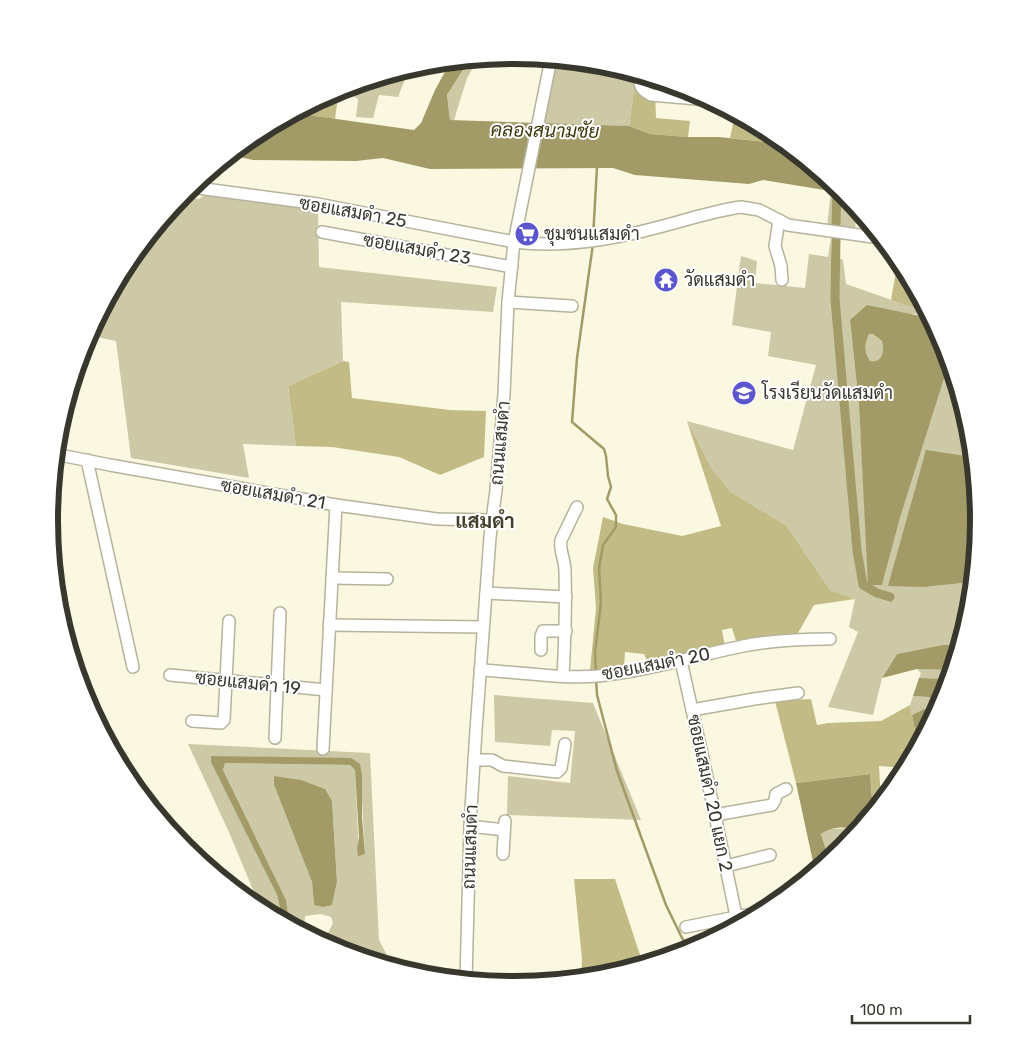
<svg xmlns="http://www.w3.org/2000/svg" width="1027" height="1040" font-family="Rubik,Sarabun,sans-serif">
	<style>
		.green { fill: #cdc8a6; fill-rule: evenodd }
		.forest { fill: #c3bb86 }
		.water { fill: #a29b67; fill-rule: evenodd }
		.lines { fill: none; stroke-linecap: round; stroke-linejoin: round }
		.stream { stroke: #a29b67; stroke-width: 2.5 }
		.canal { stroke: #a29b67; stroke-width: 9 }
		.minor-casing { stroke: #b6b39d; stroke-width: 14 }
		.minor { stroke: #fff; stroke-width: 11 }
		.labels { text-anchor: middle; stroke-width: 4; stroke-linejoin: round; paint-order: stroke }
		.street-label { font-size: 18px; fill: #38372e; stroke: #fff }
		.poi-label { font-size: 18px; fill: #38372e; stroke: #fff; text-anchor: start }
		.water-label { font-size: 19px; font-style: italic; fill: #3f390e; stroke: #fff }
		.quarter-label { font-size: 20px; font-weight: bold; fill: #43402d; stroke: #fff }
		.rim { fill: none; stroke: #38372e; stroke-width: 6 }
	</style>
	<rect width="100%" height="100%" fill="#fbf8e1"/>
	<!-- green -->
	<g class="green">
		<polygon points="478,59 467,78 454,120 450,120 447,95 469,60"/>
		<polygon points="555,59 604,64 647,77 646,80 655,91 634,89 629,126 544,124 549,85"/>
		<polygon points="403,70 404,82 398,97 379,95 373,118 356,117 358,99 341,89"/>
		<polygon points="831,192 843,193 857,210 855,229 827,226"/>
		<polygon points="205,195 318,207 319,267 497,287 493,312 341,302 343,361 288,386 296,446 243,444 249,478 131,458 116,341 97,337 97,319 127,262 181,196 199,199"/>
		<polygon points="831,238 831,254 843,260 846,284 926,312 930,318 915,314 850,320 859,405 869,585 882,585 900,518 949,363 969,430 972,457 959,456 925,587 972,582 969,611 959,645 942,645 897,654 882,678 873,715 828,707 858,632 849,627 855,599 830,590 787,526 731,492 712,469 687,421 793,450 816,365 768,356 771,332 732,325 741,256 757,261 755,283 805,288 809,254 828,257"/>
		<path d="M 869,334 L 873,334 L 882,341 C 884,351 883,363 870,361 C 864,351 864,345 869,334 Z"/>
		<polygon points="917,669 951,670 949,679 919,678 921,673"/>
		<polygon points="494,695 593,703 641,820 507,815 508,776 570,783 575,731 552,730 550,746 495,742"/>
		<polygon points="913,696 943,698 935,713 924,709 912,715 910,705"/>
		<path d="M 188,744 L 370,753 L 379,940 L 393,967 L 335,949 L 311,936 L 317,939 L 327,935 L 333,923 L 331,917 L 321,914 L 305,916 L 304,927 L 307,934 L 290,925 L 286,900 L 223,770 L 225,763 L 350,765 L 355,770 L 359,855 L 365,854 L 360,764 L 211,756 L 212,762 L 277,895 L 283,921 L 261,909 L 228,830 ZM 274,776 L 332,801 L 337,882 L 332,905 L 314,905 L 312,882 L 274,785 Z"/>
		<polygon points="852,828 856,831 842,849 829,860 821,834 827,829"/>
	</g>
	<!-- forest -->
	<g class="forest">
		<polygon points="634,89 655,91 656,118 690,121 688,137 650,134 629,126"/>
		<polygon points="339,90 335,119 294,113 336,91"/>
		<polygon points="735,114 772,134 785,144 730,138"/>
		<polygon points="898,260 900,262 926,312 891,300"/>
		<polygon points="343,361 349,362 352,398 450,410 486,411 484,457 440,475 399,457 332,447 296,446 288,386"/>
		<polygon points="687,421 712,469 731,492 787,526 830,590 855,599 814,605 798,633 736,641 732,628 722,630 725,646 648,662 644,654 625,652 624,668 590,670 596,608 593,568 603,517 623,524 682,536 721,526"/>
		<polygon points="811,699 817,725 828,723 881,721 910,705 918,744 906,768 879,766 881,801 873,811 870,774 796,783 775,701"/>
		<polygon points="574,879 615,879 643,964 604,976 581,978 582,959"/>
	</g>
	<!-- water -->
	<g class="water">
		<polygon points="469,60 447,95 450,120 629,126 650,134 688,137 719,137 785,144 843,193 763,180 749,184 635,175 613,168 430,169 383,158 356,161 253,160 230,155 256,133 294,113 414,130 421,123 435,90 451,61"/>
		<polygon points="647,77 692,91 703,97 655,91 646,80"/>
		<path d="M 867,305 L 930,318 L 943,342 L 949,363 L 900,518 L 882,585 L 868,585 L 859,405 L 850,320 ZM 869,334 L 873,334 L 882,341 C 884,351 883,363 870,361 C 864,351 864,345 869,334 Z"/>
		<polygon points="926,450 972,457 978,520 972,582 925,587 888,586"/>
		<polygon points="942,645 959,645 951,670 917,669 882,678 897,654"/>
		<polygon points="919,678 949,679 943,698 913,696"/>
		<polygon points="924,709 935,713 918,744 912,715"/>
		<polygon points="211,756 351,758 360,764 362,775 362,817 365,854 358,856 357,848 359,838 355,770 350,765 225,763 223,770 286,900 290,925 283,921 277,895 211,762"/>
		<path d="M 870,774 L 873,811 L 856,831 C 848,825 829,827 821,834 L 829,860 L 815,871 L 796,783 Z"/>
		<polygon points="274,776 301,780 325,789 332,801 337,882 332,905 323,907 314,905 312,882 274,785"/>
	</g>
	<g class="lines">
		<!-- stream -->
		<g class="stream">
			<polyline points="593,238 597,167"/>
			<polyline points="593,244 577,358 572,422 604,449 606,456 608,476 611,487 607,499 616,515 616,527 603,545 599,568 601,603 595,651 596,673"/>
			<polyline points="596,679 597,695 617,771 666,905 682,938 691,950"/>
		</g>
		<!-- canal -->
		<g class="canal">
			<polyline points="836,225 837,187"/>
			<polyline points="836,238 835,299 857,550 863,585 877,593 890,597"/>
		</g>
		<defs>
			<g id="minor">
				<path d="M 640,75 C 639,86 641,90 651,95 L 708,100"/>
				<path d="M 190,187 L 318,204 L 514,242 C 563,248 612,240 659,227 C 686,220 713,211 741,207 L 759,210 L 788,225 L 880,238"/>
				<polyline points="779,220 775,246 781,266 782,280"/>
				<polyline points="322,232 512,267"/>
				<polyline points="508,302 572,306"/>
				<polyline points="55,454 110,465 336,505 437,519 492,520"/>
				<polyline points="87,460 133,667"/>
				<polyline points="332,578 387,579"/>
				<polyline points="486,593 566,597"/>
				<polyline points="329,625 483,627"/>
				<polyline points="541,650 541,636 543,631 566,631"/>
				<polyline points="681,661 704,763 738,925"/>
				<path d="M 480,670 C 519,672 559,679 598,676 C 647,671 695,656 743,646 C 773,640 801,639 830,639"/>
				<polyline points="170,675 326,690"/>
				<path d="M 563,676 C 565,640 566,606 565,571 C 565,560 559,550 561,540 L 577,507"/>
				<polyline points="692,710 754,699 798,693"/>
				<polyline points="192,721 221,723 224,720 229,621"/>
				<polyline points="275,738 280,613"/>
				<polyline points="323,749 336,505"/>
				<polyline points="474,760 492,760 503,766 557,772 561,768 565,744"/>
				<polyline points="715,815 772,805 775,800 776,794 786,789"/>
				<polyline points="470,826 504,830"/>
				<polyline points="503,854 505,821"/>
				<polyline points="726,866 770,855"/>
				<polyline points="686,927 761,912"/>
				<polyline points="466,980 470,826 476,730 490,537 496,490 504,394 508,302 514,242 551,59"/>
			</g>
		</defs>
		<!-- minor casing -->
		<use href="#minor" class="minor-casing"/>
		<!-- minor -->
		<use href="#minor" class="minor"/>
	</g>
	<!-- icons -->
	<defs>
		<symbol id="supermarket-disc" viewBox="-11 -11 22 22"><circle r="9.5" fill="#5c56ce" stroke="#fff"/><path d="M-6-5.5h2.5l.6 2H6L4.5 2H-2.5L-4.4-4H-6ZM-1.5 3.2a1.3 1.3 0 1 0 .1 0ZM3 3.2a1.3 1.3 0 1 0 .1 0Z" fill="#fff"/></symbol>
		<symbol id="temple-disc" viewBox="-11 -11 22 22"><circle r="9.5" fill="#5c56ce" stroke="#fff"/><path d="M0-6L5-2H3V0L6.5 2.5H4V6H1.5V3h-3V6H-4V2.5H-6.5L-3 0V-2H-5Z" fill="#fff"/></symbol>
		<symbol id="school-disc" viewBox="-11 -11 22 22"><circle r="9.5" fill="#5c56ce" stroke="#fff"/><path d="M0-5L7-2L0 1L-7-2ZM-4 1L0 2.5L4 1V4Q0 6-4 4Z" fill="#fff"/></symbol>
	</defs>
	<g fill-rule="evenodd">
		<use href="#supermarket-disc" x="513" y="220" width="28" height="28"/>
		<use href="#temple-disc" x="652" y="266" width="28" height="28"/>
		<use href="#school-disc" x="730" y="379" width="28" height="28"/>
	</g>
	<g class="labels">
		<!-- street labels -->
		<g class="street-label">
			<text transform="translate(353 212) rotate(10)" y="6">ซอยแสมดำ 25</text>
			<text transform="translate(417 249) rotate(10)" y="6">ซอยแสมดำ 23</text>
			<text transform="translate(500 443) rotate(-85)" y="6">ถนนแสมดำ</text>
			<text transform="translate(273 494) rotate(10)" y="6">ซอยแสมดำ 21</text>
			<text transform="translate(656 664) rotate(-11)" y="6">ซอยแสมดำ 20</text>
			<text transform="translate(248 683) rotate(6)" y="6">ซอยแสมดำ 19</text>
			<text transform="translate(710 793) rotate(78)" y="6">ซอยแสมดำ 20 แยก 2</text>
			<text transform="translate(470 847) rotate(-88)" y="6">ถนนแสมดำ</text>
		</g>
		<!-- poi labels -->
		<g class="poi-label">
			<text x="544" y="240">ชุมชนแสมดำ</text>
			<text x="684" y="286">วัดแสมดำ</text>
			<text x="762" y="399">โรงเรียนวัดแสมดำ</text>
		</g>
		<!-- water labels -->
		<g class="water-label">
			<text transform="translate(545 130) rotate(1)" y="7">คลองสนามชัย</text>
		</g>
		<!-- quarter labels -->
		<g class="quarter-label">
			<text x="485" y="528">แสมดำ</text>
		</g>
	</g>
	<!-- crop -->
	<path d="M0 0H1027V1040H0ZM58 520a456 456 0 1 1 912 0a456 456 0 1 1-912 0Z" fill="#fff" fill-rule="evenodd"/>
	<path class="rim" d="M58 520a456 456 0 1 1 912 0a456 456 0 1 1-912 0Z"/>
	<!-- scale -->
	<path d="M852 1015v8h118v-8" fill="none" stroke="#38372e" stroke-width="2.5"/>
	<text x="860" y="1015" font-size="15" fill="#38372e" stroke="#ffffff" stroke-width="4" paint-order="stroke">100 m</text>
</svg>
